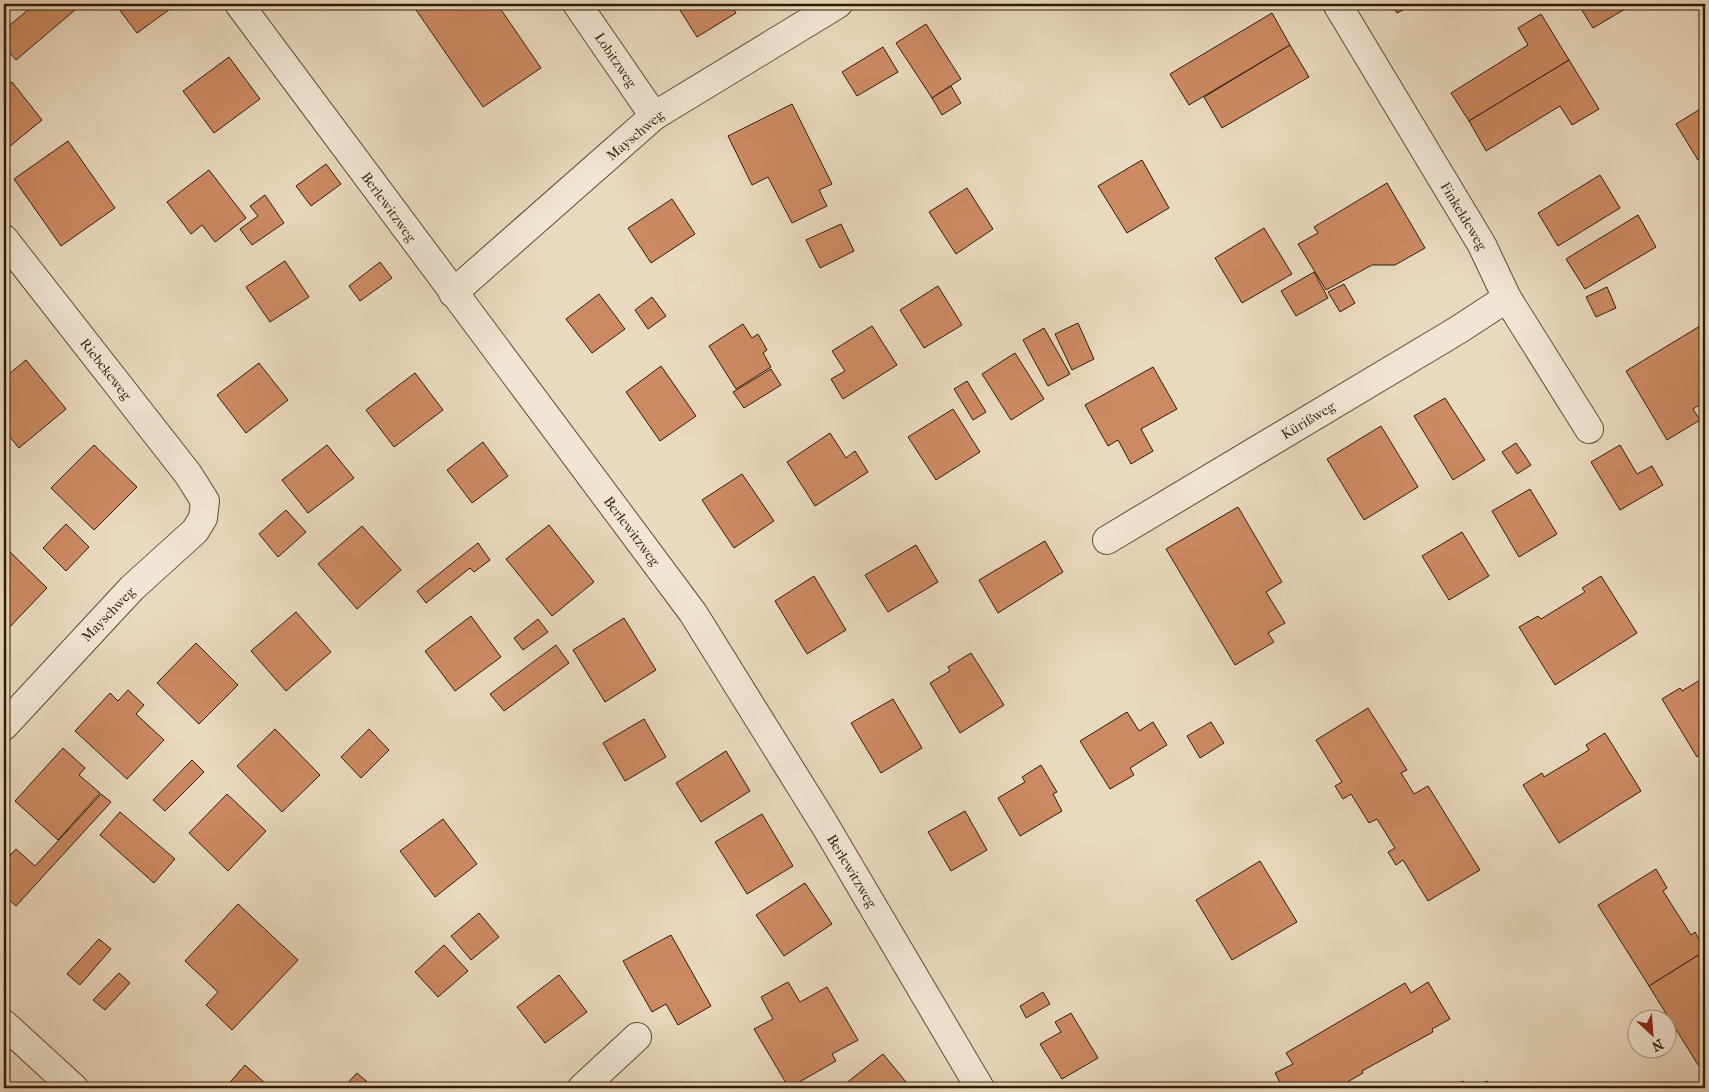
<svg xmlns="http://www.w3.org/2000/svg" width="1709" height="1092" font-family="'IM FELL French Canon',serif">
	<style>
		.building { fill: #cc8a62; stroke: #311c05 }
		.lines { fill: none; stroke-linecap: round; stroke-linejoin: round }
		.minor-casing { stroke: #5f4b34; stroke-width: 30 }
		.minor { stroke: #f1e6d5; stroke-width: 28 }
		.labels { text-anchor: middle; stroke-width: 4.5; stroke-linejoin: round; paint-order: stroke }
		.street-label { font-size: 14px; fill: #311c05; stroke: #f1e6d5 }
	</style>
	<rect width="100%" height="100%" fill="#e9d9bf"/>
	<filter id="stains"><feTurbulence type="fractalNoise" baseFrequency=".004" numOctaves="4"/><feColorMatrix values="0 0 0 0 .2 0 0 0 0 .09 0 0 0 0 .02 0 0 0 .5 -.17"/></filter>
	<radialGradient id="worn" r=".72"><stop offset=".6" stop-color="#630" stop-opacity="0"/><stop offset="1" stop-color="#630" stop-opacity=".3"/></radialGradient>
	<!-- building -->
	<g class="building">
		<polygon points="35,4 82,4 16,60 4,46 4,30"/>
		<polygon points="115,4 177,4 137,33"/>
		<polygon points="412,4 497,4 541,68 483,107"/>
		<polygon points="676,4 731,4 736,13 697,37"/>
		<polygon points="1392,4 1414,4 1397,13"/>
		<polygon points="1453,4 1469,4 1456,10"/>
		<polygon points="1578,4 1629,4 1630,6 1593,28"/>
		<polygon points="1272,13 1290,45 1189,105 1170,74"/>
		<polygon points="1541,14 1569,60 1469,121 1451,93 1528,45 1518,28"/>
		<polygon points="926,24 961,79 932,98 896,43"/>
		<polygon points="1290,45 1309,77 1222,128 1204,97"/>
		<polygon points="883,47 898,72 857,96 842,72"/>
		<polygon points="229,57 260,99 214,133 183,91"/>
		<polygon points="1569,60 1599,109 1572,125 1560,106 1486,151 1469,121"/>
		<polygon points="12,82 42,120 4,151 4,88"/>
		<polygon points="951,86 961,103 942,115 932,98"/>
		<polygon points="792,104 832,184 819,190 827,206 792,223 768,177 752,185 728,136"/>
		<polygon points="1705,106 1705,156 1698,160 1676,124"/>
		<polygon points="68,141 115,208 61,246 14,179"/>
		<polygon points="1142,160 1169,208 1127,233 1098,186"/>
		<polygon points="326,164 341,184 311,206 296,186"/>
		<polygon points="209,170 246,218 215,242 202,225 191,234 167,202"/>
		<polygon points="1600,175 1620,208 1558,246 1538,213"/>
		<polygon points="1387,183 1425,248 1395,265 1372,265 1326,290 1298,244 1318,233 1314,227"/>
		<polygon points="967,188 993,229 956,254 929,212"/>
		<polygon points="265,195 284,223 252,245 240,229 258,216 250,206"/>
		<polygon points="672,199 695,234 651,263 628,228"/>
		<polygon points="1638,215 1656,247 1585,289 1566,259"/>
		<polygon points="841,224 854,251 820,268 806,240"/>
		<polygon points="1264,228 1292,274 1242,303 1215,258"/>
		<polygon points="285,261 309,297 270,322 246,287"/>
		<polygon points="380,262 392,278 360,301 349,286"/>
		<polygon points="1314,272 1328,298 1296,316 1281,291"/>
		<polygon points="1344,284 1355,303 1340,312 1328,292"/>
		<polygon points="938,286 962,325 924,348 900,310"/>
		<polygon points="1607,287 1616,308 1596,317 1586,297"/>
		<polygon points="599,294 625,329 592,353 566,319"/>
		<polygon points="652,297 666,316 648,329 635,310"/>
		<polygon points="1078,323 1094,359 1072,370 1055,334"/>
		<polygon points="1705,323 1705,401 1693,409 1700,420 1667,440 1626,371"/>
		<polygon points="743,324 752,338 758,334 767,350 763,353 771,367 736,389 709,346"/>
		<polygon points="872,326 897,365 843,399 831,379 845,371 832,351"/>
		<polygon points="1044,328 1070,374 1048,386 1023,340"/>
		<polygon points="1015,353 1044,399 1011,420 982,374"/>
		<polygon points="26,360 66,409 19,448 4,430 4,378"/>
		<polygon points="259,363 288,400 246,433 217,395"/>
		<polygon points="661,366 696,416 660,441 626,392"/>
		<polygon points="1153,367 1177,409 1141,429 1153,451 1131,464 1118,440 1108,446 1085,405"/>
		<polygon points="771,369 781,385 744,408 733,392"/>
		<polygon points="415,373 443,410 394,447 366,410"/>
		<polygon points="967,381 986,412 973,420 954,389"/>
		<polygon points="1445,398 1485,460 1453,480 1414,416"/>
		<polygon points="953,409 980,452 936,480 908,437"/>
		<polygon points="1381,426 1418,487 1364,520 1327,459"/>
		<polygon points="830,433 846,458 855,451 868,472 815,506 787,462"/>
		<polygon points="483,442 508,476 472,503 447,470"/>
		<polygon points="1516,443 1531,465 1517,474 1502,452"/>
		<polygon points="94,445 137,487 94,530 51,488"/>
		<polygon points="327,445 354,478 308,513 282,480"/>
		<polygon points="1620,445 1637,474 1652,466 1663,485 1620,510 1591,462"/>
		<polygon points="742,474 774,521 734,548 702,500"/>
		<polygon points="1530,489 1557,534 1519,557 1492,511"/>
		<polygon points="1238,507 1282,582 1266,592 1285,623 1268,633 1274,642 1235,665 1166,549"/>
		<polygon points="286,510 306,532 278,557 259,534"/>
		<polygon points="66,524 89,547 66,571 43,548"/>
		<polygon points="549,525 594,582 552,616 506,559"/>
		<polygon points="362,526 401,570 357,609 318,564"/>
		<polygon points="1462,532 1489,576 1449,600 1422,556"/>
		<polygon points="1045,541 1063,572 998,613 979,580"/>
		<polygon points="478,543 490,560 474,572 470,568 426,603 417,591"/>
		<polygon points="916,545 938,582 888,612 865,575"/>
		<polygon points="4,546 47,588 4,633"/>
		<polygon points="814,576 846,630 807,654 775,601"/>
		<polygon points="1601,576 1637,633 1555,685 1519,627 1538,616 1541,619 1585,592 1582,588"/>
		<polygon points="296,612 331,652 286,691 251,651"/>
		<polygon points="471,616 501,657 455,691 425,651"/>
		<polygon points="624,618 656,670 605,702 573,650"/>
		<polygon points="538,619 548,632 523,650 514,638"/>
		<polygon points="196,643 238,685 199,724 157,683"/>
		<polygon points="556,645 569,663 504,711 490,694"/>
		<polygon points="971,653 1004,705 960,733 930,683 950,671 948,667"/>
		<polygon points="1705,677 1705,751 1697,757 1662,699 1680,688 1682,691"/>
		<polygon points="128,690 144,705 136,714 164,740 127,779 75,731 110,693 118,701"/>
		<polygon points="893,699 922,748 881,773 851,723"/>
		<polygon points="1368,708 1407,770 1401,773 1414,794 1428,786 1480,870 1428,901 1403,860 1396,865 1388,852 1395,848 1377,819 1369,823 1351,794 1343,799 1335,786 1342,782 1316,740"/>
		<polygon points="1127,712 1139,731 1153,722 1167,745 1130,768 1134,775 1110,789 1080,741"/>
		<polygon points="644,719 666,757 625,781 603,743"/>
		<polygon points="1211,722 1224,743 1200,758 1187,736"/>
		<polygon points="275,729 320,775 282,812 237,766"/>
		<polygon points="369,729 389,750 361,778 341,757"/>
		<polygon points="1605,733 1641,791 1559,843 1523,785 1542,773 1544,777 1589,750 1586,745"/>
		<polygon points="63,748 85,768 79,775 100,793 58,840 15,801"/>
		<polygon points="726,751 750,791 701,822 676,783"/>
		<polygon points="192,760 204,772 165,811 153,800"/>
		<polygon points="1041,765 1057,792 1053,794 1062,811 1020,836 998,798 1025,782 1022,777"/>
		<polygon points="101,794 111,802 16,906 4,895 4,862 16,849 35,866"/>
		<polygon points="227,794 266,831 228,871 189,833"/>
		<polygon points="965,811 987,850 951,871 928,832"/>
		<polygon points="120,812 175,859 154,883 100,835"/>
		<polygon points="762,814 793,866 747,894 715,842"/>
		<polygon points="443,819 477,864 435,897 400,851"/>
		<polygon points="1260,861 1297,922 1232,960 1196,900"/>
		<polygon points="1656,869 1667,888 1663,891 1691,935 1695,932 1705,951 1649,986 1598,905"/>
		<polygon points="805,883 832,924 784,956 756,915"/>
		<polygon points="238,904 298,960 232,1030 206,1005 218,992 185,961"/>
		<polygon points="479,913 499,937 471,960 451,936"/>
		<polygon points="671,935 711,1006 678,1025 666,1004 652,1012 623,961"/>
		<polygon points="99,939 111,949 80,985 67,974"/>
		<polygon points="444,945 468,971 438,997 415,972"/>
		<polygon points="1705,951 1705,1064 1700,1068 1649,986"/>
		<polygon points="119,973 130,983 105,1010 93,1000"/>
		<polygon points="559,975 587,1012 545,1043 517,1007"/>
		<polygon points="788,982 800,1002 827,987 858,1040 832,1054 836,1061 789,1088 754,1029 773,1019 761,997"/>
		<polygon points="1428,982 1450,1019 1432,1029 1433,1032 1362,1071 1363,1073 1337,1088 1283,1088 1275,1073 1293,1064 1286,1053 1405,983 1411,993"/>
		<polygon points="1043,992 1050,1004 1026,1018 1020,1006"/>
		<polygon points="1071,1013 1098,1058 1062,1079 1040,1044 1061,1032 1055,1022"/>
		<polygon points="883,1054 911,1088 840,1088"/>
		<polygon points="245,1065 267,1085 264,1088 225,1088"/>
		<polygon points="357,1073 374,1088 343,1088"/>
		<polygon points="1463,1081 1467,1088 1451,1088"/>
		<polygon points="1487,1081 1491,1088 1474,1088"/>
	</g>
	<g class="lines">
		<defs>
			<g id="minor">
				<polyline points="239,4 693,613 823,822 980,1088"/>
				<polyline points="577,4 654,116"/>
				<polyline points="1337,4 1482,245 1507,298 1589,429"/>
				<polyline points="4,239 188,474 205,501 203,518 195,531 132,588 4,726"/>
				<polyline points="453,293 654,116 838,4"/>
				<polyline points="1107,540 1458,330 1507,298"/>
				<polyline points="4,1024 74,1088"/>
				<polyline points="582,1088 637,1037"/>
			</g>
		</defs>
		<!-- minor casing -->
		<use href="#minor" class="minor-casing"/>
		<!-- minor -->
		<use href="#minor" class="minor"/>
	</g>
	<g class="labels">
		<!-- street labels -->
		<g class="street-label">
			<text transform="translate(616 60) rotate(56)" y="5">Lobitzweg</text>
			<text transform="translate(635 135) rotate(-40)" y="5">Mayschweg</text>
			<text transform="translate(389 207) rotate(54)" y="5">Berlewitzweg</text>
			<text transform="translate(1464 216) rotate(59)" y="5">Finkeldeweg</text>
			<text transform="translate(106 369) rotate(52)" y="5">Riebekeweg</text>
			<text transform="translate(1308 420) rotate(-31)" y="5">Kürißweg</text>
			<text transform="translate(632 531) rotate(53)" y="5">Berlewitzweg</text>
			<text transform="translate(108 614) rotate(-46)" y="5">Mayschweg</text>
			<text transform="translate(852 871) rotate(59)" y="5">Berlewitzweg</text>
		</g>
	</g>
	<!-- margin -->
	<rect width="1709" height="1092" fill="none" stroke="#e9d9bf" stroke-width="20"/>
	<rect x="5" y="5" width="1699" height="1082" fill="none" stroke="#311c05" stroke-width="2.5"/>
	<rect x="10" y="10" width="1689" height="1072" fill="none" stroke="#311c05"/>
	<!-- north arrow -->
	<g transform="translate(1652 1034) rotate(154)"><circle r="24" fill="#f1e6d5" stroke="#a49582"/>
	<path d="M0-4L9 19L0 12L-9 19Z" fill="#8f2418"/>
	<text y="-8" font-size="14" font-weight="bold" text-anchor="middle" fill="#311c05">N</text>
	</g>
	<rect width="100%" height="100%" filter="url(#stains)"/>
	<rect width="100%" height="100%" fill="url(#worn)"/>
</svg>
